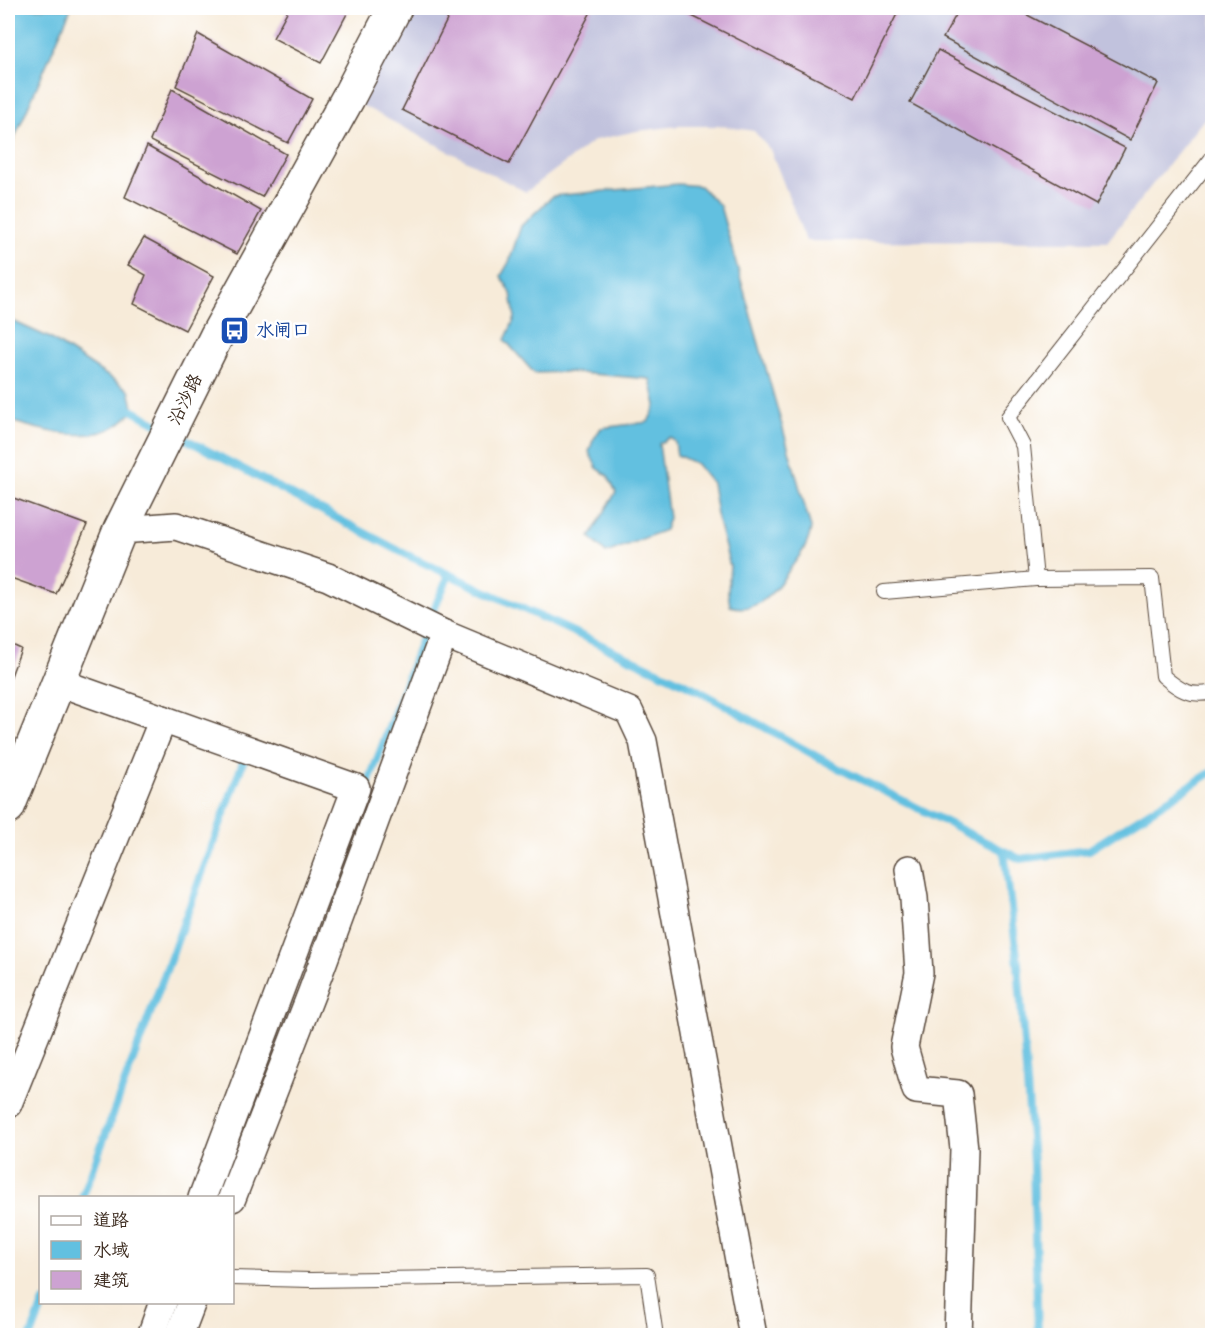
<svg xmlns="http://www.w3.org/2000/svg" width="1220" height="1343" font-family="Delius,'LXGW WenKai TC',sans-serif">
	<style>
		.industrial { fill: #c1c2dd }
		.water { fill: #62c0e0; stroke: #4e757f; stroke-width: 1.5 }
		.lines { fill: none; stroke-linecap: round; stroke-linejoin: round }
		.stream { stroke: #62c0e0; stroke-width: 8 }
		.building { fill: #cda2d2 }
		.service-casing { stroke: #57473a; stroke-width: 16 }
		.minor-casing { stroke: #57473a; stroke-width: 30 }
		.tertiary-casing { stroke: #57473a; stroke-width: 36 }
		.service { stroke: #fff; stroke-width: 14 }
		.minor { stroke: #fff; stroke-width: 27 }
		.tertiary { stroke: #fff; stroke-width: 33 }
		.labels { text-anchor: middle; stroke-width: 5; stroke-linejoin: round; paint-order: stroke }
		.transit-label { font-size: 18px; fill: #164399; stroke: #fff; text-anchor: start }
		.street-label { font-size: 18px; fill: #3b2a1e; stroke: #fff }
	</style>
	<rect width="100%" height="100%" fill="#fff"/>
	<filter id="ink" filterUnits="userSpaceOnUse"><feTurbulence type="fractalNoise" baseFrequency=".0167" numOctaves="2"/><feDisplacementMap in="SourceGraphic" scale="12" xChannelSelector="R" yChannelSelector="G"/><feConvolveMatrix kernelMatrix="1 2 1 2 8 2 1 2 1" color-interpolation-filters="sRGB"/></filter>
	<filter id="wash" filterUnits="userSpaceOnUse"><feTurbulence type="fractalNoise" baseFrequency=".008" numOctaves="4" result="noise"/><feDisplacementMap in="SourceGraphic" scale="24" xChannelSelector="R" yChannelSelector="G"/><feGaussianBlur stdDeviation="1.35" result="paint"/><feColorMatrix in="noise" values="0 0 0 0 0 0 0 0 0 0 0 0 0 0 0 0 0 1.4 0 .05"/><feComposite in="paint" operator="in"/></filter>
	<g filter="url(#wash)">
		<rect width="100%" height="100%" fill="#f7ebd9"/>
		<!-- industrial -->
		<polygon class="industrial" points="395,8 1212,8 1212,109 1107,242 806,241 771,151 754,131 722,126 678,126 637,131 595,140 526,192 348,98"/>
		<!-- water -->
		<g class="water">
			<polygon points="8,8 71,8 8,153"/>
			<path d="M 678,184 L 700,186 L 720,206 L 811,528 C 808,547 801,553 790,569 C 776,590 758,615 730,606 L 728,592 L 730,566 L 718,521 L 712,483 L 697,464 L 677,455 L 675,442 L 670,437 L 659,444 L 669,518 L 665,530 L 606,553 L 590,537 L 616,492 L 608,476 L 597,468 L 589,452 L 593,440 L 601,428 L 648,422 L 656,405 L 650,379 L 568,372 L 534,373 L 505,340 L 515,318 L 511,293 L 501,276 L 509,262 L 521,226 L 553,196 Z"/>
			<path d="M 8,319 L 50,338 L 129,390 L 134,411 C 129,415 124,420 119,424 C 90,445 39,430 8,420 Z"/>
		</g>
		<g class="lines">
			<!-- stream -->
			<g class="stream">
				<polyline points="126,407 163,427"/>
				<polyline points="176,434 407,555 694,688 834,766 1020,859 1089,850 1212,772"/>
				<polyline points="433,611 449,575"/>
				<polyline points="365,792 423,636"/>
				<polyline points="1004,851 1018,964 1033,1163 1038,1336"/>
				<polyline points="82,1198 246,754"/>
				<polyline points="31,1336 44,1302"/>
			</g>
		</g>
		<g id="blocks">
			<!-- building -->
			<g class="building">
				<polygon points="289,8 350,8 321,63 273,38"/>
				<polygon points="453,8 593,8 509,164 402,110"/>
				<polygon points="676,8 900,8 855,98"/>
				<polygon points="960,8 1014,8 1158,83 1130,140 943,38"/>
				<polygon points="198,34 312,99 288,143 176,86"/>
				<polygon points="938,50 1125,148 1096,205 910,103"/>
				<polygon points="172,89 286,154 262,197 150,141"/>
				<polygon points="147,146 261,211 237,254 125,197"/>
				<polygon points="144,238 214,276 185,330 134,304 146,275 128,265"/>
				<polygon points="8,496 87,525 56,594 8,577"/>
				<polygon points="8,643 21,649 8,684"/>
			</g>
		</g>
	</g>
	<g filter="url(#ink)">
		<use href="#blocks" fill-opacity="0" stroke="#57473a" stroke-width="1.5"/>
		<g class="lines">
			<defs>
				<g id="service">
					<polyline points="1036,579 1023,446 1008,417 1212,158"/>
					<path d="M 884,592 L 1036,579 L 1152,578 L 1163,676 C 1178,689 1191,698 1212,692"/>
					<polyline points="232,1278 311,1280 647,1275 656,1336"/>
				</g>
				<g id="minor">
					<polyline points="120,530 176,526 328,577 444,634 312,992 232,1198"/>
					<polyline points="444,634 629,711 643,741 753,1336"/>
					<polyline points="58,682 356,788 202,1198"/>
					<polyline points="909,869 914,898 919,973 904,1047 916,1090 958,1094 964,1149 958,1336"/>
					<polyline points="8,1104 163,719"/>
					<polyline points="151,1336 163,1302"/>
					<polyline points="179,1336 192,1302"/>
				</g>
				<polyline id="tertiary" points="8,807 120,530 216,337 348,98 395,8"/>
			</defs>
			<!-- service casing -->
			<use href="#service" class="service-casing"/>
			<!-- minor casing -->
			<use href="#minor" class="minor-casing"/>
			<!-- tertiary casing -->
			<use href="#tertiary" class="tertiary-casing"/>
			<!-- service -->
			<use href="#service" class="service"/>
			<!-- minor -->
			<use href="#minor" class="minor"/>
			<!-- tertiary -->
			<use href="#tertiary" class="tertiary"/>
		</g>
	</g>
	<!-- icons -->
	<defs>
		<symbol id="bus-square" viewBox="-11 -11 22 22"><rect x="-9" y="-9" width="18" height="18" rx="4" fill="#1a4fb4" stroke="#fff"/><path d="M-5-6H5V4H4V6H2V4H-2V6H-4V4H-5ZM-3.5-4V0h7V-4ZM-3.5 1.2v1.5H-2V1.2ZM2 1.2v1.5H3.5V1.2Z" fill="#fff"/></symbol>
	</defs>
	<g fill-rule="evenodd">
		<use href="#bus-square" x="218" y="314" width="33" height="33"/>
	</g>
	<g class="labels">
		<!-- transit labels -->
		<g class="transit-label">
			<text x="256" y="336">水闸口</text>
		</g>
		<!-- street labels -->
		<g class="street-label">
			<text transform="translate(185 399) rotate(-64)" y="6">沿沙路</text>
		</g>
	</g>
	<!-- margin -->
	<rect width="1220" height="1343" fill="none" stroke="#fff" stroke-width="30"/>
	<!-- legend -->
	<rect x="39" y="1196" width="195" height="108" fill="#ffffff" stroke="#b1aaa5" stroke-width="1.5"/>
	<rect x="51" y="1216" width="30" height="9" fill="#ffffff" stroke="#b1aaa5" stroke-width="1.5"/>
	<text x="93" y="1226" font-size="18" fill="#3b2a1e">道路</text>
	<rect x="51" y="1241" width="30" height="18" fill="#62c0e0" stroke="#b1aaa5" stroke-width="1.5"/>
	<text x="93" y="1256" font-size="18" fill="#3b2a1e">水域</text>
	<rect x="51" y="1271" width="30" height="18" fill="#cda2d2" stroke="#b1aaa5" stroke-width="1.5"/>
	<text x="93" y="1286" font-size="18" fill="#3b2a1e">建筑</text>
</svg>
